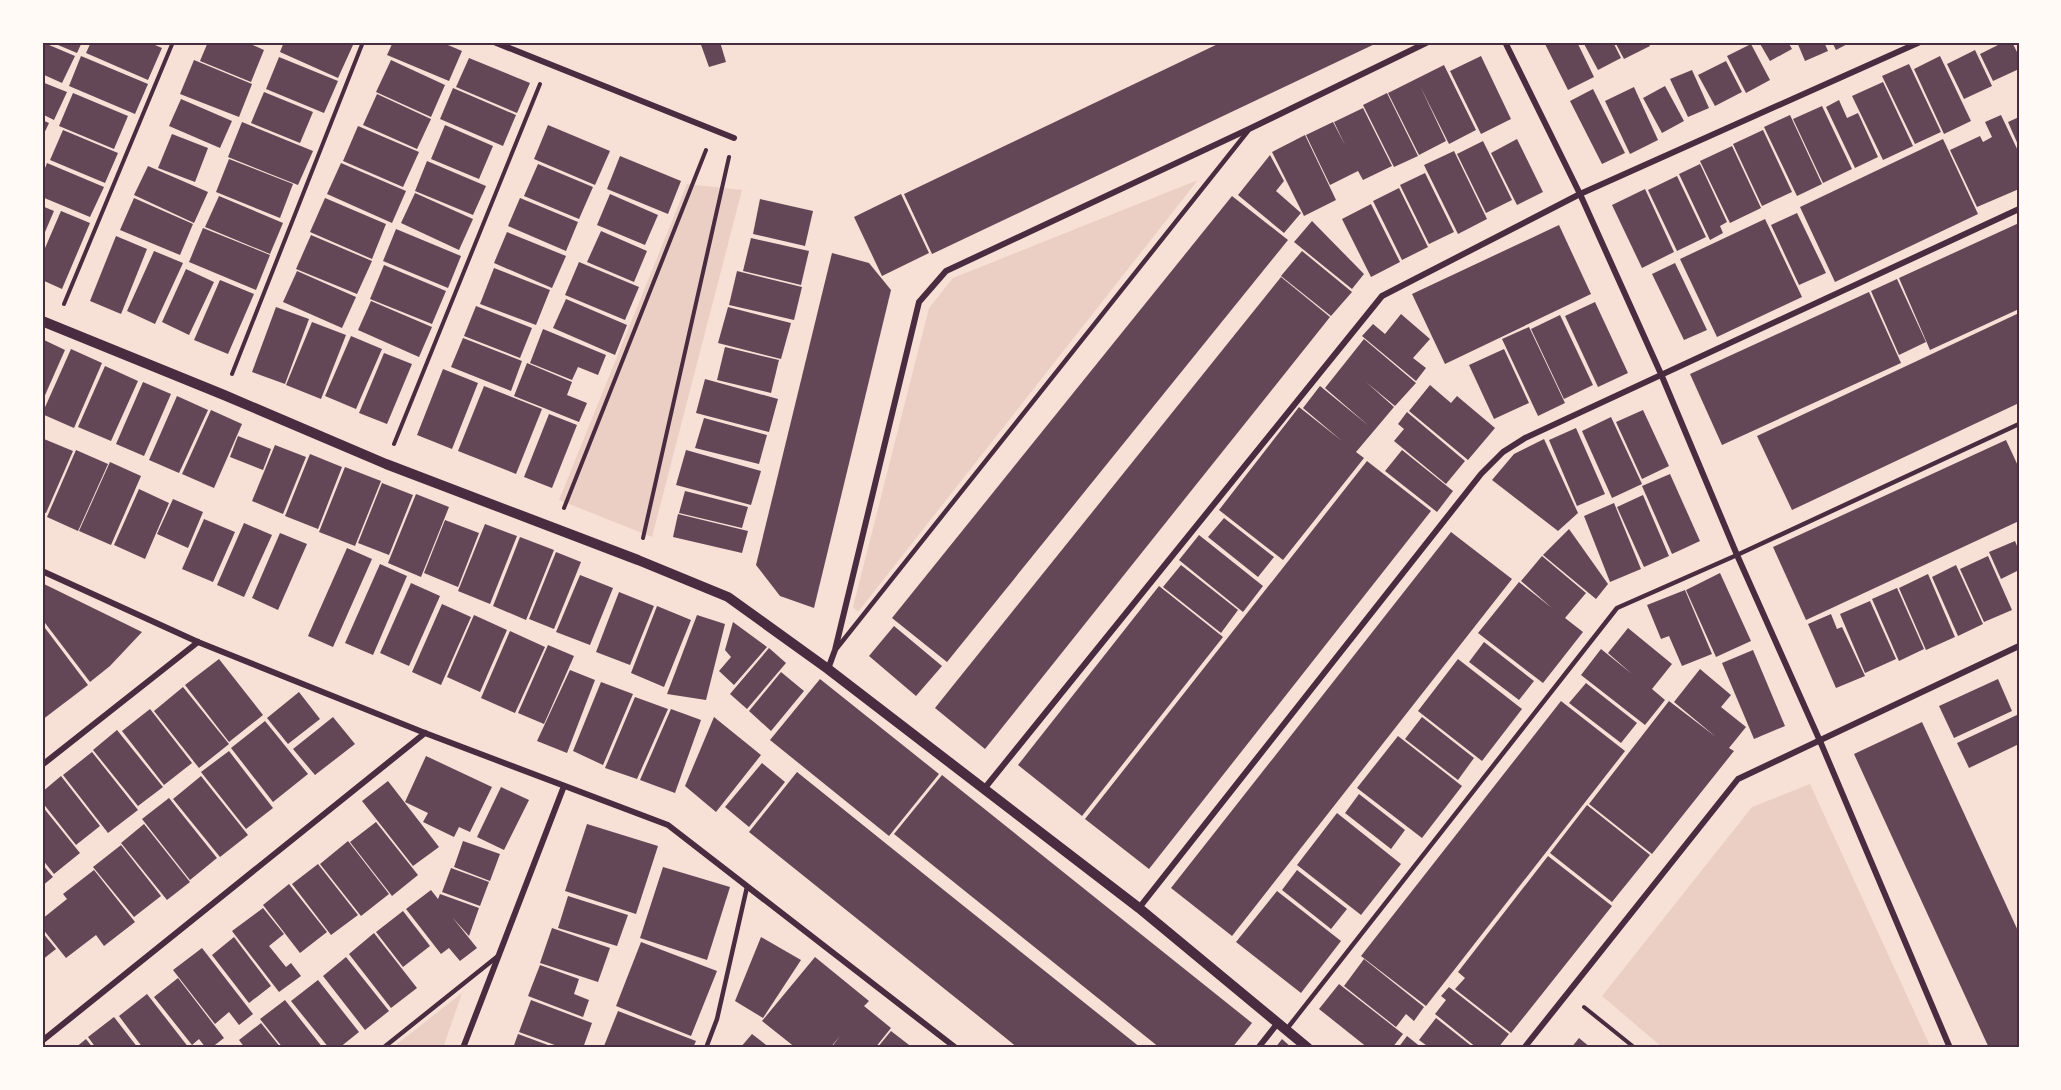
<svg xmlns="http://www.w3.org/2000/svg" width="2061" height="1090" font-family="Cabin,sans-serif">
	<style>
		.green { fill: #ebcfc5 }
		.building { fill: #644757 }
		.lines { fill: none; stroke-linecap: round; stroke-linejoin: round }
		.path { stroke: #4a2c40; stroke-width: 4 }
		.service { stroke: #4a2c40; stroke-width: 4.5 }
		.minor { stroke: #4a2c40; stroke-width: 6 }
		.tertiary { stroke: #4a2c40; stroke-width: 10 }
		.neatline { fill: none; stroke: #4a2c40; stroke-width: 2 }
	</style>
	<rect width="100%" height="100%" fill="#f7e1d7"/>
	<!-- green -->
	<g class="green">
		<polygon points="1198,180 858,612 853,607 929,308 953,278"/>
		<polygon points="687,184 742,190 652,537 559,500"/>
		<polygon points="1810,784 1931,1048 1663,1048 1602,996 1752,807"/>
		<polygon points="462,993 443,1048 392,1048"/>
	</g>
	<!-- building -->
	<g class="building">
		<polygon points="42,42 75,56 62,83 42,74"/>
		<polygon points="51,42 82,42 77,53"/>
		<polygon points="91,42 148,42 162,48 148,80 86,53"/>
		<polygon points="208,42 246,42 264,50 251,82 200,61"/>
		<polygon points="284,42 346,42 353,45 338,78 280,52"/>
		<polygon points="393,42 441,42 462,51 449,81 387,55"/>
		<polygon points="700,42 720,42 726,62 709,67"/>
		<polygon points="1222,42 1379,42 932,254 904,194"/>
		<polygon points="1544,42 1577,42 1594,77 1568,90"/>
		<polygon points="1583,42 1613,42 1621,58 1598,70"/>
		<polygon points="1615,42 1648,42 1650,46 1624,59"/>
		<polygon points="1759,42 1788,42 1792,49 1770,61"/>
		<polygon points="1797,42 1824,42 1828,51 1805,61"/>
		<polygon points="1832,42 1851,42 1836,50"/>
		<polygon points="2004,42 2012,42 2019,56 2019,69 1993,81 1980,54"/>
		<polygon points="1751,44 1770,80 1746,93 1727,56"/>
		<polygon points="1975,50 1992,86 1964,99 1947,64"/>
		<polygon points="81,56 148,84 135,114 69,86"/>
		<polygon points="1481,56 1511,119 1481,134 1450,71"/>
		<polygon points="1940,56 1971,121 1944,134 1914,69"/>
		<polygon points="279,57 338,81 324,113 266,89"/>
		<polygon points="469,58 530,83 517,113 456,87"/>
		<polygon points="194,60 252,84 239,117 180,94"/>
		<polygon points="391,60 445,85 431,117 376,92"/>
		<polygon points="1726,61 1742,92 1715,106 1698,75"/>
		<polygon points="1909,64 1941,132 1915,144 1882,76"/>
		<polygon points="1444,65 1476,130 1449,144 1420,86 1446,141 1419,155 1388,93"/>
		<polygon points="1692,70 1709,108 1688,117 1670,79"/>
		<polygon points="42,82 67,92 54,120 42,114"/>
		<polygon points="1883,82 1913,146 1883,160 1852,96"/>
		<polygon points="1665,86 1684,121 1662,133 1643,98"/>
		<polygon points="1634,87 1658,140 1630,154 1605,101"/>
		<polygon points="453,88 516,115 503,146 440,119"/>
		<polygon points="1593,89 1625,153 1602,164 1570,101"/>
		<polygon points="264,92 313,112 300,143 251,123"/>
		<polygon points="73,93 128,116 114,149 59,126"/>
		<polygon points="1387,93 1418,156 1394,167 1363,105"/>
		<polygon points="377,94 431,119 417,149 363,125"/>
		<polygon points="181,99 232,121 220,148 169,126"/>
		<polygon points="1839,100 1847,118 1858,113 1878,157 1855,168 1826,107"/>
		<polygon points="1822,106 1852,169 1823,183 1793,119"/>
		<polygon points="1363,108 1392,166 1363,180 1358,171 1330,185 1306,135 1333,122 1345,145 1334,122"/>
		<polygon points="1790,115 1822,184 1797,196 1764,127"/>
		<polygon points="2001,115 2019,153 2019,189 1977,207 1950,150 1980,136 1983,142 1992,137 1985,122"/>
		<polygon points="2019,117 2019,147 2008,122"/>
		<polygon points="42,120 49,123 42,138"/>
		<polygon points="242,122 313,151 298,185 228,157"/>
		<polygon points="445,125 493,146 479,179 431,159"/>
		<polygon points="548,125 610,151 595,185 534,159"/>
		<polygon points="358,126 419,152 403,187 343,161"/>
		<polygon points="63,130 118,153 105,183 50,160"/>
		<polygon points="1763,130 1792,192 1762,206 1733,144"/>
		<polygon points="172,134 208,148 195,182 158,168"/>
		<polygon points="1305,135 1336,200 1304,216 1272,152"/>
		<polygon points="1517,139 1543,192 1517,205 1491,153"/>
		<polygon points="1943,139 1978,214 1835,282 1800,207"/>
		<polygon points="1483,141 1512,200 1486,213 1457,154"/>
		<polygon points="1732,146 1761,208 1730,223 1700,161"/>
		<polygon points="1454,151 1487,219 1458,234 1424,165"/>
		<polygon points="1270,155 1284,181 1276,191 1301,213 1284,233 1238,195"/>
		<polygon points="620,156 681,181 668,214 607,189"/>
		<polygon points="229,159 293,184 280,218 216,192"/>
		<polygon points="427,161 486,186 473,215 415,191"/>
		<polygon points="47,163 104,187 90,217 42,197 42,176"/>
		<polygon points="341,163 406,191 392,223 327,194"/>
		<polygon points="538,164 593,187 579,219 524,196"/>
		<polygon points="1700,164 1727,222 1720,226 1723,233 1710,240 1679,174"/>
		<polygon points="148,166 208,192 194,223 134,195"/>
		<polygon points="1425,173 1454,232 1429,244 1400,185"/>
		<polygon points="1677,176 1706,237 1677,251 1648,190"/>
		<polygon points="1399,188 1428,247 1402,260 1373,201"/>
		<polygon points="1645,189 1674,252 1642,268 1612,205"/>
		<polygon points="415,193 473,219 459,250 401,223"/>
		<polygon points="610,194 658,215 645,245 597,225"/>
		<polygon points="901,194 929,253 882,276 854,217"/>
		<polygon points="219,196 283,223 270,254 205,227"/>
		<polygon points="1232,196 1288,240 947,662 892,618"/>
		<polygon points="134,198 193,224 180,255 120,230"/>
		<polygon points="325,198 386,224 372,259 310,232"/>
		<polygon points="520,198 578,222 566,251 508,226"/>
		<polygon points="760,199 813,211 805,246 753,234"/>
		<polygon points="1371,204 1400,262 1371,277 1342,219"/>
		<polygon points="42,206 54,211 42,239"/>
		<polygon points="61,211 90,223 62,289 42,280 42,255"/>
		<polygon points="1797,213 1826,273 1799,285 1771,225"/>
		<polygon points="1765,219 1802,297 1717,337 1680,259"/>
		<polygon points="1312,221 1364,274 1352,289 1294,242"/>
		<polygon points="2019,223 2019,309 1930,350 1899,278"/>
		<polygon points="1559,225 1591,294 1445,364 1412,294"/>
		<polygon points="203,228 270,255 256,290 189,262"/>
		<polygon points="396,229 461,256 448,288 383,261"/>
		<polygon points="601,231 647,251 634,282 587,262"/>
		<polygon points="507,232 566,256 552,288 494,263"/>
		<polygon points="311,235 372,261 357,294 296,269"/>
		<polygon points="116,236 147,249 121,314 90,301"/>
		<polygon points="751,238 809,251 801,285 743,271"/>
		<polygon points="154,251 183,263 155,324 127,311"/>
		<polygon points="1302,251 1352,292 1331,316 1281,276"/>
		<polygon points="832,253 869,263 891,290 814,608 780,596 756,565"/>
		<polygon points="579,262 639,287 625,320 565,295"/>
		<polygon points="1675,263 1707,330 1684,340 1652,274"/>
		<polygon points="384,265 446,291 432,324 370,299"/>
		<polygon points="494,268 550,290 536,325 480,304"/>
		<polygon points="186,269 214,282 189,335 162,322"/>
		<polygon points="297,271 356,297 342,328 283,302"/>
		<polygon points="737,271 802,287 794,320 729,305"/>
		<polygon points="1281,277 1330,317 985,749 935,708"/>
		<polygon points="1897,279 1926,342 1899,355 1871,291"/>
		<polygon points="220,280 254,294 228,354 194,340"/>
		<polygon points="1869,292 1901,363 1722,445 1690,374"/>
		<polygon points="566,299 627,325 615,355 553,328"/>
		<polygon points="371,301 432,327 419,357 358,330"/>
		<polygon points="1595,302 1628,373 1598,387 1565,316"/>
		<polygon points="476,306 532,328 520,358 464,336"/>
		<polygon points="276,307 309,319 285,384 252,372"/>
		<polygon points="728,307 791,323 781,359 718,343"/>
		<polygon points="2019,313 2019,403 1792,510 1757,436"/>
		<polygon points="1401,314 1430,339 1413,358 1426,368 1416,381 1362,336 1373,324 1385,334"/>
		<polygon points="1560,315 1593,385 1564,399 1531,329"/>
		<polygon points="312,322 346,335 321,399 286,385"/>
		<polygon points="1529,327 1565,403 1538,416 1502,339"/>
		<polygon points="543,329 606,355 598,375 578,367 572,380 530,363"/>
		<polygon points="351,336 382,349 356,409 325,396"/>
		<polygon points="463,338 522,361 511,391 451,367"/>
		<polygon points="42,339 65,350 42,402"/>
		<polygon points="1364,339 1416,383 1395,406 1366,382 1394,407 1356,452 1364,458 1283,560 1219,510 1299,407 1342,441 1303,408 1320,386 1369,426 1325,388"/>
		<polygon points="725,347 779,360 771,393 717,380"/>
		<polygon points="71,349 102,363 74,428 42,414"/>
		<polygon points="1504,349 1529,403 1494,419 1469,365"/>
		<polygon points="384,353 412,364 387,424 359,413"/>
		<polygon points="527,363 572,382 567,395 587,403 579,422 514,396"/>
		<polygon points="105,366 138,381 111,441 78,427"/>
		<polygon points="443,369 478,383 452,449 417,435"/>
		<polygon points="705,379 778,399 769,432 696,413"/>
		<polygon points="143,382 171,394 144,456 116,444"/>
		<polygon points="1430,385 1451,403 1457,396 1495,428 1468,460 1409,411"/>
		<polygon points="484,386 542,409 516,474 458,451"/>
		<polygon points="177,396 208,410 179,473 149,460"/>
		<polygon points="211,410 242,424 214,488 182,474"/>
		<polygon points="1643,410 1669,466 1642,479 1616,422"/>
		<polygon points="1407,412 1465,461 1446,484 1394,441 1404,429 1398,424"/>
		<polygon points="549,414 577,425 552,488 524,477"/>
		<polygon points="1611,417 1642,484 1612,498 1582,431"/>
		<polygon points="704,418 767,435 759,464 695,448"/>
		<polygon points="1576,428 1605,494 1577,506 1549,440"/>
		<polygon points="238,436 271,449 263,470 230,457"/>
		<polygon points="44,439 73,451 46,513 42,512 42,444"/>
		<polygon points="1544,439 1578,513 1558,531 1492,480 1514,454"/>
		<polygon points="2006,440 2019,468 2019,521 1806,620 1773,547"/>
		<polygon points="275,445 306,457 283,514 252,501"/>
		<polygon points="76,450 108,464 78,531 47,517"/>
		<polygon points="686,450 761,471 751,505 676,485"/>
		<polygon points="1402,450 1453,491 1437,512 1385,471"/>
		<polygon points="310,454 342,467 318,529 285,516"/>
		<polygon points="1367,461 1431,511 1149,869 1085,819"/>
		<polygon points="110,462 141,476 111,545 79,531"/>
		<polygon points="345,467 381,481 355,546 319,532"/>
		<polygon points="1670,474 1700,541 1672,554 1642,486"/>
		<polygon points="382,483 413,495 389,555 358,543"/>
		<polygon points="139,489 169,503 145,559 114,545"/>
		<polygon points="685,491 748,507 742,528 679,513"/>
		<polygon points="416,494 449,507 421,577 388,563"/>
		<polygon points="1643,495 1669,556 1644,567 1617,507"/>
		<polygon points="173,499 203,512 188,548 157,534"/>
		<polygon points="1614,503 1641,569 1610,582 1584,516"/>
		<polygon points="678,514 748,531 742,553 673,537"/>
		<polygon points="1224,518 1274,557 1258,577 1208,537"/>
		<polygon points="204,519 235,532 213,582 182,569"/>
		<polygon points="445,520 479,533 458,587 424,573"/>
		<polygon points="244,523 272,535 244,597 217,585"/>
		<polygon points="485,524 517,536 490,604 458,591"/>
		<polygon points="1569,529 1608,584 1596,599 1543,555"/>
		<polygon points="1451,532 1512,579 1232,936 1171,888"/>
		<polygon points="280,533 307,544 278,610 252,598"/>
		<polygon points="1199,535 1263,586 1243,612 1179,560"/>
		<polygon points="520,537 554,550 526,620 493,606"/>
		<polygon points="2015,541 2019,551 2019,570 2001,579 1989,552"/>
		<polygon points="347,548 372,559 333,647 308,636"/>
		<polygon points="556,552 581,562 554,629 529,619"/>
		<polygon points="1542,556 1586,593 1565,618 1583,632 1543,683 1478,633 1519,582 1552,608 1521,581"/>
		<polygon points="1988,556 2012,610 1984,622 1960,569"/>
		<polygon points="380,564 407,576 373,655 345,643"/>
		<polygon points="1181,565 1238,610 1221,633 1163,587"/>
		<polygon points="1956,565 1983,624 1958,636 1932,577"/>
		<polygon points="1720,573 1751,641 1716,657 1686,590"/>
		<polygon points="1928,574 1955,637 1926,650 1899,588"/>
		<polygon points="580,575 613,588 590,645 556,632"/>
		<polygon points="42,583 142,632 110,666 90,682 42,619"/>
		<polygon points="411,583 440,596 409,666 380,653"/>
		<polygon points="1159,586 1223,637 1082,816 1018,765"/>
		<polygon points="1897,588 1924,649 1899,661 1872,599"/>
		<polygon points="1685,590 1712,654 1682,666 1669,636 1661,639 1647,605"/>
		<polygon points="619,592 654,606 630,665 596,652"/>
		<polygon points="1870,601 1896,659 1865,673 1840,614"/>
		<polygon points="442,604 471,617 441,685 412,672"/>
		<polygon points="657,606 691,620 664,687 631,673"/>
		<polygon points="1831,614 1837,629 1842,627 1865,676 1836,688 1808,624"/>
		<polygon points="474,615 507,630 480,692 447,677"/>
		<polygon points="697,615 725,624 706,700 667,694"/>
		<polygon points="733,622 767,647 734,685 719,671 731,657 725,650"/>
		<polygon points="42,624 88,685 42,720"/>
		<polygon points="894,626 942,666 916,696 869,656"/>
		<polygon points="1628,628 1672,664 1652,689 1665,700 1645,725 1581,675 1601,649 1632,674 1608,653"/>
		<polygon points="510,631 545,647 515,713 481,698"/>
		<polygon points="1484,642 1534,681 1519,700 1469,662"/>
		<polygon points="548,645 574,656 544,724 518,713"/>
		<polygon points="769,648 786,663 747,709 730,694"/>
		<polygon points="1753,650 1785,726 1754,739 1722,663"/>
		<polygon points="219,659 263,715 229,742 185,685"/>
		<polygon points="1458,659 1522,709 1482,761 1418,711"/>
		<polygon points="1700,669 1731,695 1721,707 1746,727 1729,748 1734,751 1652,854 1589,804 1669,701 1716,737 1674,702"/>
		<polygon points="570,670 595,680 567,753 537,741"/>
		<polygon points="781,672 804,691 771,731 749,711"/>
		<polygon points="820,679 939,774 889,836 770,740"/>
		<polygon points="1998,679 2012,711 1954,738 1939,706"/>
		<polygon points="601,682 633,694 603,765 573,751"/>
		<polygon points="1586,683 1637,723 1621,743 1569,703"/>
		<polygon points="183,687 229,744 199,768 154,711"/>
		<polygon points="299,692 320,719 288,744 267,718"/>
		<polygon points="635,697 668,709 637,779 605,768"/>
		<polygon points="1561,701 1625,751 1426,1006 1361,956"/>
		<polygon points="150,709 192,763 164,785 122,731"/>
		<polygon points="671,709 701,720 675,793 640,780"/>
		<polygon points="2019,714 2019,744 1969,768 1957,743"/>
		<polygon points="333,717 355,744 315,775 293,749"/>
		<polygon points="714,717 761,755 716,812 685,786"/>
		<polygon points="1422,717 1474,758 1458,780 1405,739"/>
		<polygon points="265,721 308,774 273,802 231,748"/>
		<polygon points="1922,722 2019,933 2019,1048 1989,1048 1854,754"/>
		<polygon points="117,730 163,787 138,806 93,750"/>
		<polygon points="1398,736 1462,786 1422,838 1357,788"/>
		<polygon points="229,751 273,808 246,829 201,772"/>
		<polygon points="92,752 138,810 108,833 63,775"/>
		<polygon points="426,756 492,787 470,832 459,827 454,837 423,822 428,813 405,802"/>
		<polygon points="762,763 785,782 749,827 725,807"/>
		<polygon points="797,772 940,887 1141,1048 1018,1048 1002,1035 749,832"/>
		<polygon points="942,775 1252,1023 1232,1048 1160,1048 894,834"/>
		<polygon points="61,776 100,826 76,845 42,802 42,792"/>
		<polygon points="201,776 248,835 220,857 173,799"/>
		<polygon points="388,781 439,847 413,866 362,801"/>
		<polygon points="501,787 529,800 504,850 477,837"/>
		<polygon points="1359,794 1405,830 1391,849 1345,813"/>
		<polygon points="169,798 217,858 190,880 142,819"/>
		<polygon points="1587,805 1650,855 1612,902 1550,853"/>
		<polygon points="42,806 80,853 54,874 42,859"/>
		<polygon points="1337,813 1401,864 1361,915 1297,865"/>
		<polygon points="376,822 418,875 392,896 350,842"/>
		<polygon points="144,824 190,882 167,900 121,843"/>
		<polygon points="587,824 658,846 636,914 565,891"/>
		<polygon points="348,841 389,894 361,916 320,864"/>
		<polygon points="463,841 500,854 490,881 454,867"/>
		<polygon points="121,845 161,896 134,917 93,867"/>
		<polygon points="1548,856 1612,906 1511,1033 1455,989 1465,978 1458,972"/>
		<polygon points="42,864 53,877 42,886"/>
		<polygon points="318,864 358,915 331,935 292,884"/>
		<polygon points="663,867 730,887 707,960 640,938"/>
		<polygon points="451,868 489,882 480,906 442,892"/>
		<polygon points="94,870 135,922 104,946 96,935 66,958 42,928 42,919 67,899 63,894"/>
		<polygon points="1297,870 1347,909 1331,929 1282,890"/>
		<polygon points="289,884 327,932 300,953 263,905"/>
		<polygon points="431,890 438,899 440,894 479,908 469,936 452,917 477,948 460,961 449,948 441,954 406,909"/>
		<polygon points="1277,891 1341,941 1301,993 1236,942"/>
		<polygon points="568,896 628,915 617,946 558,928"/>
		<polygon points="263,908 284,934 269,946 286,967 291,963 301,976 279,992 232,931"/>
		<polygon points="403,911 430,946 403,967 376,932"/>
		<polygon points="552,928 610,948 598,982 540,963"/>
		<polygon points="42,932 56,949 42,960"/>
		<polygon points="374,933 417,988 391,1008 349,954"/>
		<polygon points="234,937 271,986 249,1003 212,955"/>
		<polygon points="761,937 801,960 763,1018 735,1001"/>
		<polygon points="641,942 717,971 691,1036 616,1006"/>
		<polygon points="202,948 253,1014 239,1025 229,1012 215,1024 173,970"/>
		<polygon points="346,957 389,1011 365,1030 323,976"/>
		<polygon points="815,957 869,1001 864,1006 891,1028 875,1048 831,1048 840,1036 830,1048 796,1048 762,1021"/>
		<polygon points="1364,959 1424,1007 1414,1021 1406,1014 1396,1027 1344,986"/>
		<polygon points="540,965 579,979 574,994 589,1000 583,1017 528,996"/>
		<polygon points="178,978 224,1038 211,1048 206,1048 199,1039 192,1045 154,997"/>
		<polygon points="318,980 359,1032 339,1048 329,1048 291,1001"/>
		<polygon points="1339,984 1403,1034 1392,1048 1368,1048 1319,1009"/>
		<polygon points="1449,987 1509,1034 1498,1048 1477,1048 1435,1014 1446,1000 1441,996"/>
		<polygon points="147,994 189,1048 143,1048 119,1016"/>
		<polygon points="285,1000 323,1048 283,1048 260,1019"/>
		<polygon points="531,1000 592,1023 583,1048 563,1048 519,1032"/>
		<polygon points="618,1011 696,1041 693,1048 610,1048 604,1046"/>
		<polygon points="114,1017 138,1048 96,1048 88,1037"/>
		<polygon points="1436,1018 1474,1048 1430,1048 1419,1040"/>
		<polygon points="261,1023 281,1048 245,1048 239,1040"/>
		<polygon points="891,1031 913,1048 877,1048"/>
		<polygon points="518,1034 556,1048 513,1048"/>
		<polygon points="752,1034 770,1048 740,1048"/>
		<polygon points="1407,1036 1422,1048 1398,1048"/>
		<polygon points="1579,1038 1591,1048 1571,1048"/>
		<polygon points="86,1039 93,1048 75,1048"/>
		<polygon points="1282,1039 1292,1048 1275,1048"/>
	</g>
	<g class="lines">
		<!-- path -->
		<g class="path">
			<polyline points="64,304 173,42"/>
			<polyline points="232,374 363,42"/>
			<polyline points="394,444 540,84"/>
			<polyline points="564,508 706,150"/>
			<polyline points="643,538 729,157"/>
			<polyline points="1584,1007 1635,1048"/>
		</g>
		<!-- service -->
		<g class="service">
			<polyline points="837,648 1248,131"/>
			<polyline points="1286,1030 1617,608 1737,555 2019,424"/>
			<polyline points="383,1048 498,956"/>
			<polyline points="706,1048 717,1019 747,887"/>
		</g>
		<!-- minor -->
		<g class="minor">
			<polyline points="494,42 734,138"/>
			<polyline points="1505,42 1580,194 1661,374 1737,555 1820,741 1950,1048"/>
			<polyline points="42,571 198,642 425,733 668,825 956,1048"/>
			<polyline points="828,669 835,650 919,302 946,271 1249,129 1428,42"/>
			<polyline points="42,765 198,642"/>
			<polyline points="984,789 1382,296 1580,194 1920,42"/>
			<polyline points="1139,908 1481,474 1503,452 1525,438 2019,209"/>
			<polyline points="42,1041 425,733"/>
			<polyline points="463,1048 564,786"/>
			<polyline points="1258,1048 1277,1024"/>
			<polyline points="1524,1048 1738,779 2019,646"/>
		</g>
		<!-- tertiary -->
		<polyline class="tertiary" points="42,321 224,395 386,464 638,560 728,597 828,669 1139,908 1308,1048"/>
	</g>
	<!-- border -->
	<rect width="2061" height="1090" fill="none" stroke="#fffaf5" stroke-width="87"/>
	<rect x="44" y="44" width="1974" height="1002" class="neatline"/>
</svg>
